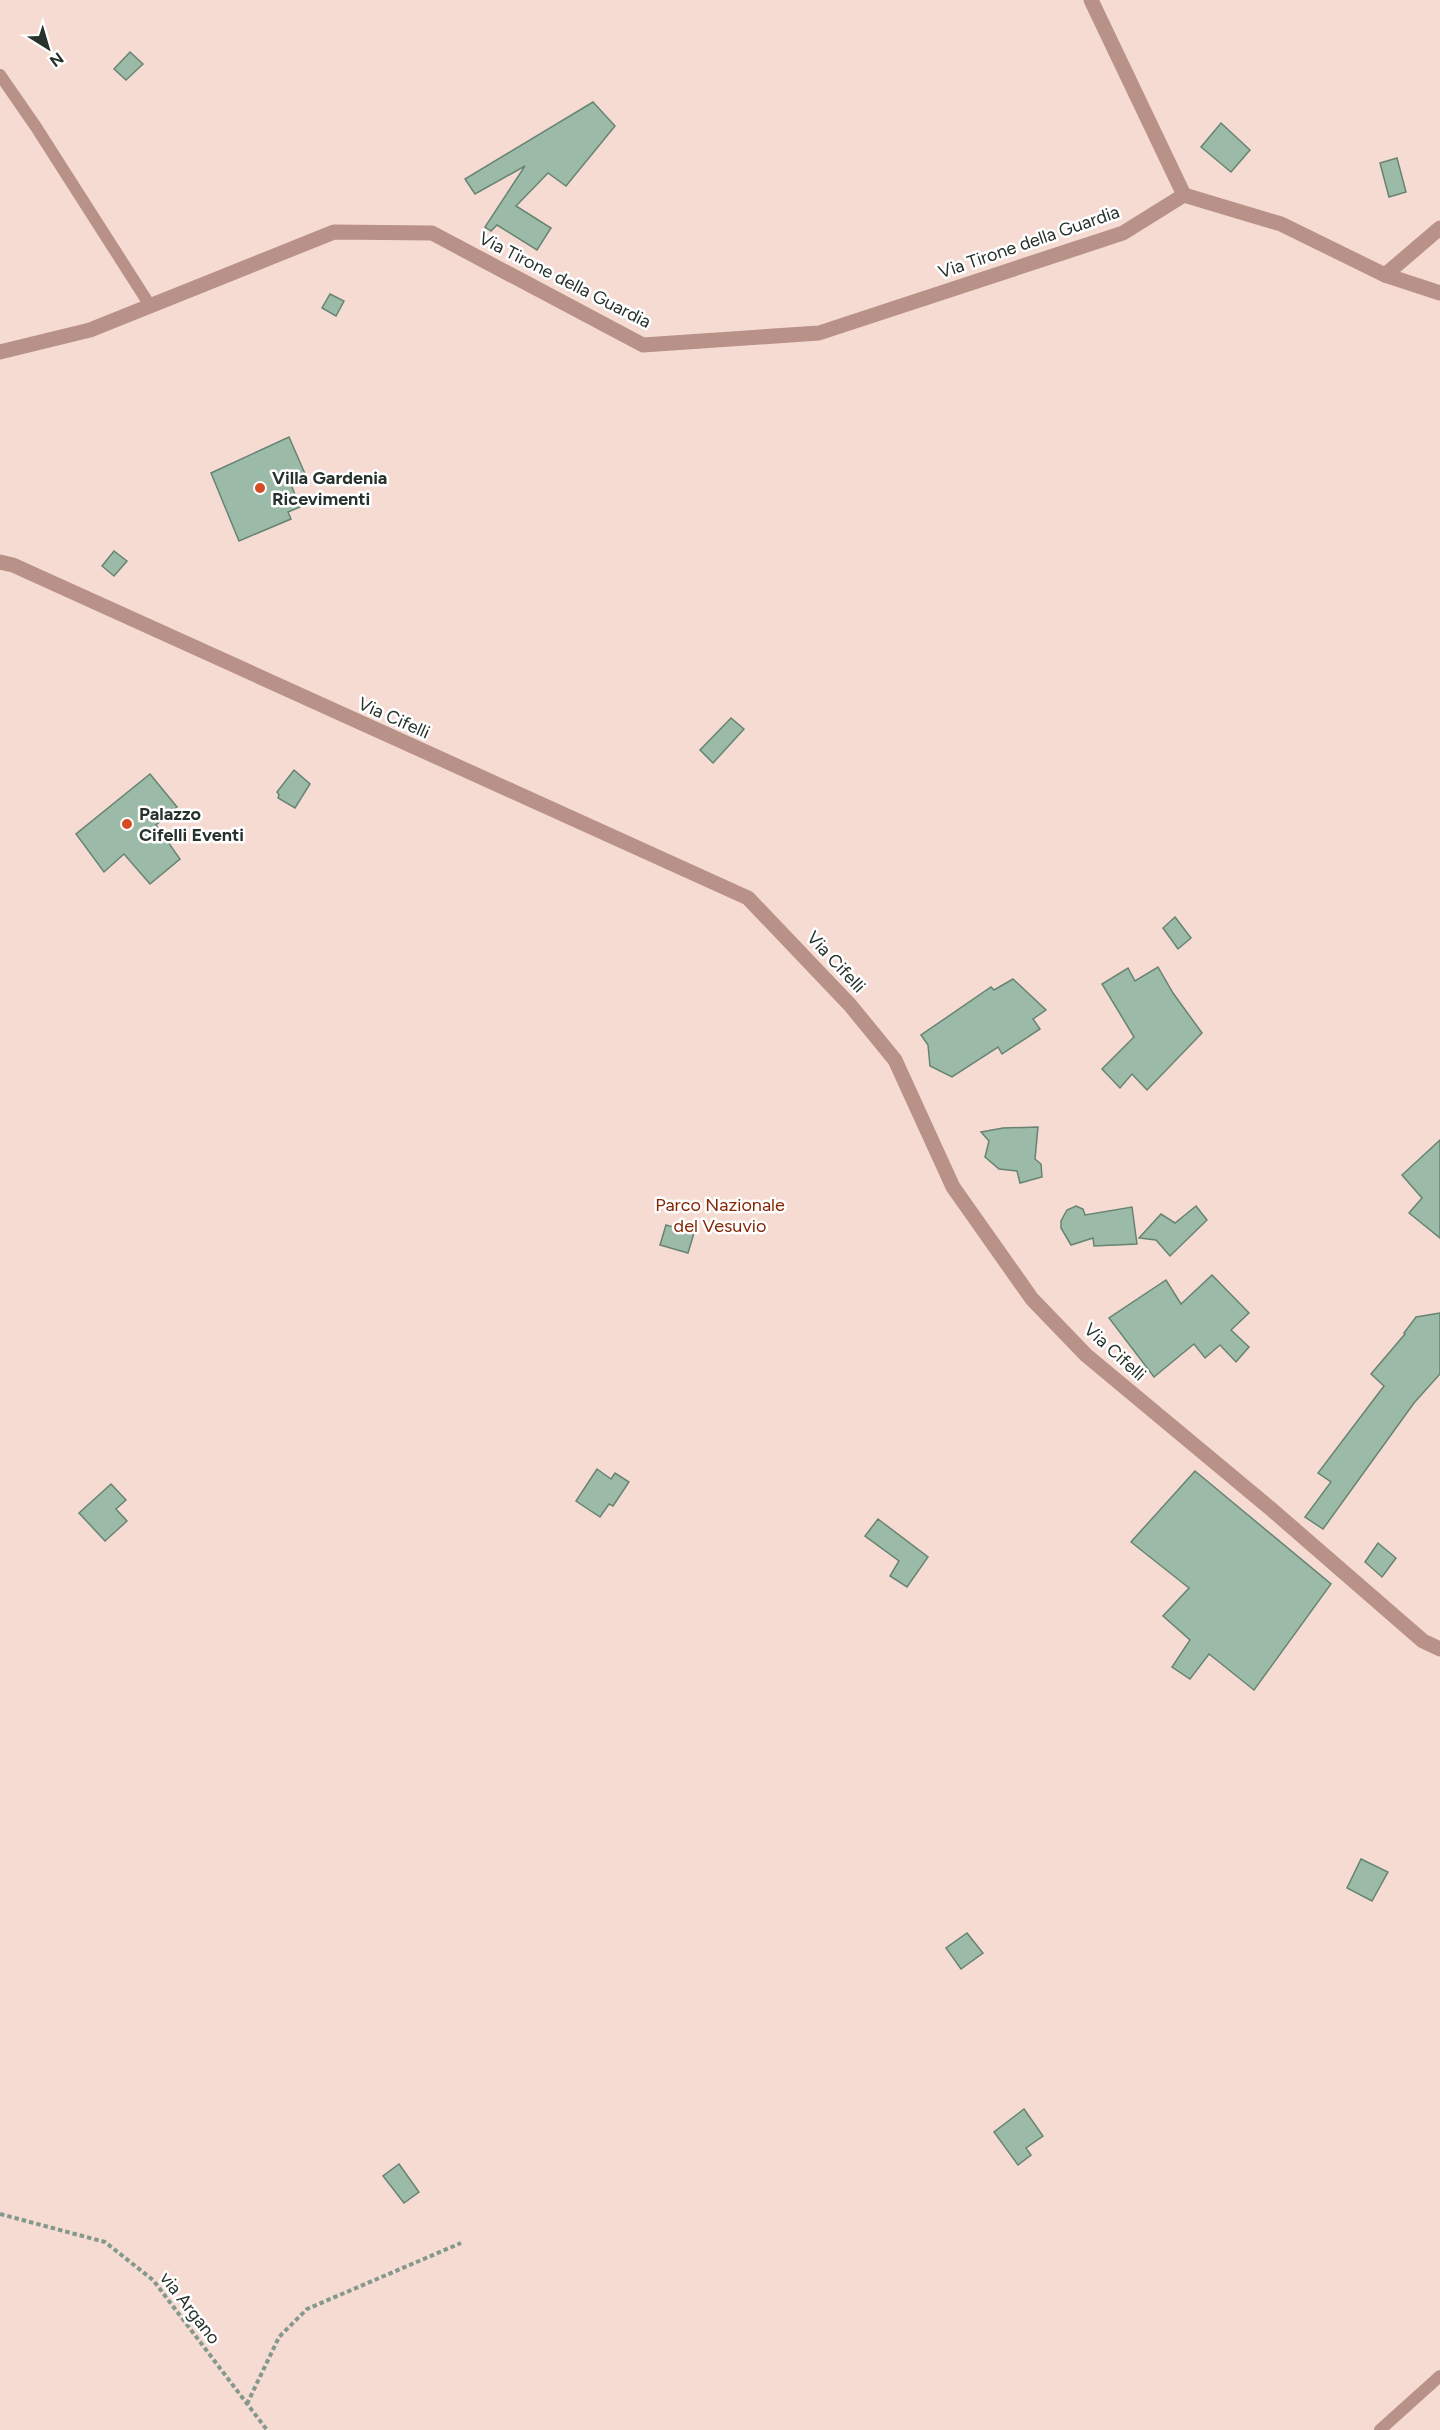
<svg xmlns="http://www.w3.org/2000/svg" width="1440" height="2430" font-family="Figtree,sans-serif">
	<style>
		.green { fill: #f6dbd3 }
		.building { fill: #9cbaa8; stroke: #678473; stroke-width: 1.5 }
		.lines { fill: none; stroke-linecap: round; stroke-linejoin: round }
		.path { stroke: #83998c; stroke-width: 4; stroke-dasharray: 4.5 3; stroke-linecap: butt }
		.service { stroke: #b89288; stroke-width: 12 }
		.minor { stroke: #b89288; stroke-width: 15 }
		.tertiary { stroke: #b89288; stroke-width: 15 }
		.poi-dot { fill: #d44c22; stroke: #fff; stroke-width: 2 }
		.labels { text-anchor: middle; stroke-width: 5; stroke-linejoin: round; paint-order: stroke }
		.street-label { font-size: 18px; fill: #26322b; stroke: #fff }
		.poi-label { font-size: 18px; font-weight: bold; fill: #26322b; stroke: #fff; text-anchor: start }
		.park-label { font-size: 18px; fill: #852503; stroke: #fff }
	</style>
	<rect width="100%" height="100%" fill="#dbfbe8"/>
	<!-- green -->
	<rect class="green" x="0" y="0" width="1440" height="2430"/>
	<!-- building -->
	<g class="building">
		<polygon points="130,52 143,64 126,80 114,69"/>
		<polygon points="593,102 615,126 566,186 548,173 516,206 551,228 537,250 497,225 491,231 485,227 525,166 475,194 465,179"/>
		<polygon points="1221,123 1250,150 1231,172 1201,147"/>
		<polygon points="1397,158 1406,192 1389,197 1380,163"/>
		<polygon points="330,294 344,301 336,316 322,308"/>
		<polygon points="289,437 306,476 290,482 300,507 288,512 291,519 239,541 211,473"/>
		<polygon points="114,551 127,561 114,576 102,566"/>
		<polygon points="731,718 744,729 713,763 700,750"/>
		<polygon points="294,770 310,784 295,808 278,798 279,795 277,792"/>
		<polygon points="150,774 177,807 156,825 180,859 150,884 124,854 104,872 76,834"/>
		<polygon points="1175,917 1191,938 1178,949 1163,928"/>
		<polygon points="1158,967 1173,993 1202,1033 1147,1090 1132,1074 1120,1088 1102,1069 1134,1037 1102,984 1128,968 1135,981"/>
		<polygon points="1013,979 1046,1010 1033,1019 1040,1029 1002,1054 998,1047 952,1077 930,1066 928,1045 921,1035 991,987 994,990"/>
		<polygon points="1038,1127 1035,1159 1041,1164 1042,1177 1020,1183 1017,1171 999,1169 985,1157 989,1141 981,1132 1003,1128"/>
		<polygon points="1440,1140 1440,1238 1409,1213 1422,1198 1402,1175"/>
		<polygon points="1076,1206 1083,1209 1085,1215 1132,1207 1137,1244 1094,1246 1093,1238 1071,1245 1061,1228 1061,1221 1067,1210"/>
		<polygon points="1196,1206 1207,1220 1170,1256 1156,1240 1139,1238 1161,1214 1175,1223"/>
		<polygon points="666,1225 694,1233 688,1253 660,1245"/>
		<polygon points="1212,1275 1249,1313 1231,1330 1249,1347 1236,1362 1220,1345 1205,1358 1194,1344 1154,1377 1109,1318 1166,1280 1181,1304"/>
		<polygon points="1440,1313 1440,1374 1414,1403 1323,1529 1305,1517 1331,1482 1318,1473 1384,1386 1371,1374 1405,1334 1404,1333 1416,1317"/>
		<polygon points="597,1469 611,1479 615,1473 629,1482 613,1506 609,1504 600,1517 576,1501"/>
		<polygon points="1195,1471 1331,1584 1254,1690 1209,1654 1190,1679 1172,1667 1190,1640 1163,1616 1189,1588 1131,1542"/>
		<polygon points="111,1484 126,1500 116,1509 127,1521 105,1541 79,1513"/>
		<polygon points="878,1519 928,1557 907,1587 890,1576 899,1561 865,1536"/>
		<polygon points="1378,1543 1396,1558 1382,1577 1365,1562"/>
		<polygon points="1361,1859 1388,1872 1372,1901 1347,1888"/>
		<polygon points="967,1933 983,1953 961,1969 946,1948"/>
		<polygon points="1024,2109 1043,2136 1026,2148 1031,2155 1018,2165 994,2132"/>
		<polygon points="399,2164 419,2192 404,2203 383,2176"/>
	</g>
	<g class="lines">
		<!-- path -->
		<g class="path">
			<polyline points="0,2214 105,2242 153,2280 267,2430"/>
			<polyline points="247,2404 279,2337 307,2309 461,2243"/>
		</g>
		<!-- service -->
		<g class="service">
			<polyline points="0,75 36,127 151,307"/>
			<polyline points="1380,2430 1440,2376"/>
		</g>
		<!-- minor -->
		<g class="minor">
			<polyline points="1091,0 1184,195"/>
			<polyline points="1385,275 1440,228"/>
			<polyline points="0,352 90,330 334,232 432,233 643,345 819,333 1123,233 1184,195 1281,224 1385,275 1440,293"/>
		</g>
		<!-- tertiary -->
		<polyline class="tertiary" points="0,562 13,565 748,898 850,1005 895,1060 953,1187 1032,1299 1086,1355 1271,1509 1423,1641 1440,1649"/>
	</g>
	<!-- markers -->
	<g class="poi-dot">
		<circle cx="260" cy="488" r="6"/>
		<circle cx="127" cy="824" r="6"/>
	</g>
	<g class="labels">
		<!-- street labels -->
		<g class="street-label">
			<text transform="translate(1029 242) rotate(-19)" y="6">Via Tirone della Guardia</text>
			<text transform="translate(565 280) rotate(27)" y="6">Via Tirone della Guardia</text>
			<text transform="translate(394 718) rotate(24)" y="6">Via Cifelli</text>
			<text transform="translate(836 962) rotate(47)" y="6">Via Cifelli</text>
			<text transform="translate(1115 1352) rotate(42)" y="6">Via Cifelli</text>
			<text transform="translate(190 2308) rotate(52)" y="6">via Argano</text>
		</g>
		<!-- poi labels -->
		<g class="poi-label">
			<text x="272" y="484">Villa Gardenia<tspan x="272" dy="21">Ricevimenti</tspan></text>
			<text x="139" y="820">Palazzo<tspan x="139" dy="21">Cifelli Eventi</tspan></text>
		</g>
		<!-- park labels -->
		<g class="park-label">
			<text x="720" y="1211">Parco Nazionale<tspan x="720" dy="21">del Vesuvio</tspan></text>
		</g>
	</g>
	<!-- north arrow -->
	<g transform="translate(48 48) rotate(143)" stroke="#ffffff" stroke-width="4.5" paint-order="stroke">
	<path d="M0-4.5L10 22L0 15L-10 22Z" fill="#26322b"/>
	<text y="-9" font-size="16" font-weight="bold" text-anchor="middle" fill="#26322b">N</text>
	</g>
</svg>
